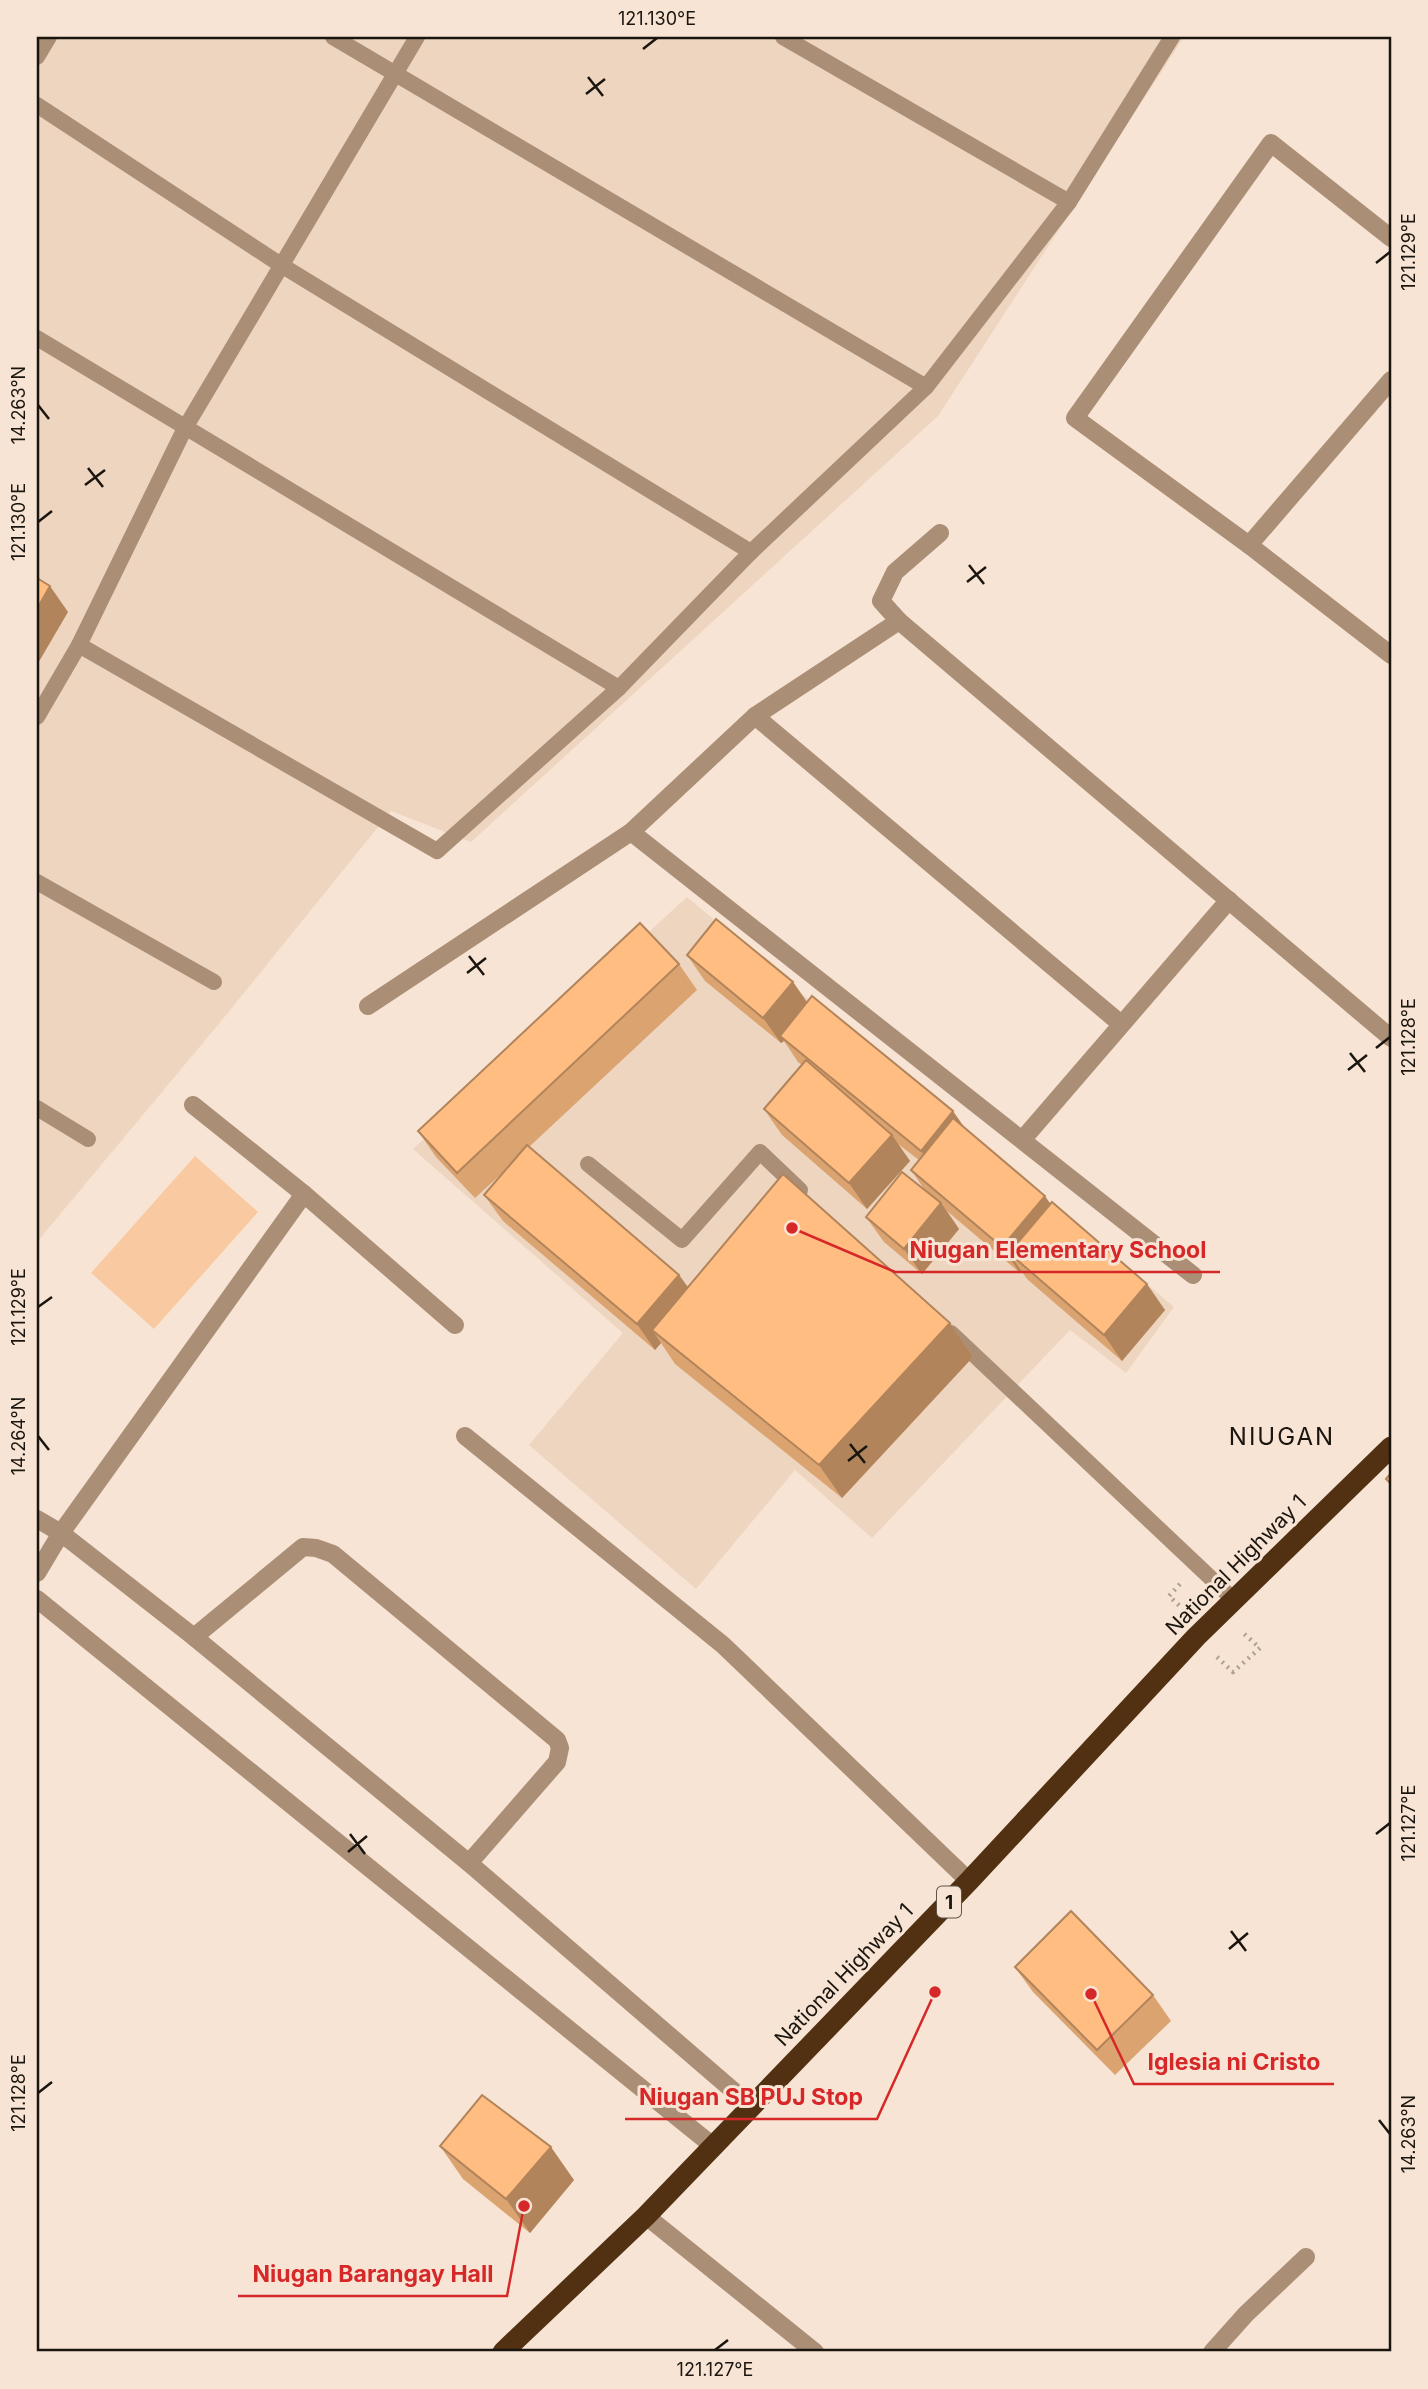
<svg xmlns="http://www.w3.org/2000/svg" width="1428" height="2389" font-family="Inter,sans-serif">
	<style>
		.built { fill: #eed5c0 }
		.green { fill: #f9caa2 }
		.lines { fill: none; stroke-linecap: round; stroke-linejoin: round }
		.path { stroke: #afa094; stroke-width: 4.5; stroke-dasharray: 2 5; stroke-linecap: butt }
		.lane { stroke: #aa8e76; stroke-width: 16 }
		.street { stroke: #aa8e76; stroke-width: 18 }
		.highway { stroke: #513112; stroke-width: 21 }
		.wall { fill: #dba370 }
		.shaded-wall { fill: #b2845b }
		.building { fill: #ffbd82; stroke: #b2845b; stroke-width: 2 }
		.ticks { fill: none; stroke: #1b150f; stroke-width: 2.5 }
		.labels { text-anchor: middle; stroke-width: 6; stroke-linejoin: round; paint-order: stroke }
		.shield { fill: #f7e4d4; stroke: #5d534a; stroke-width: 2 }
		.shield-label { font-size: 19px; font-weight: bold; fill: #1b150f }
		.street-label { font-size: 21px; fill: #1b150f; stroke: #f7e4d4 }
		.quarter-label { font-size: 24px; letter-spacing: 2px; fill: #1b150f; stroke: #f7e4d4 }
		.leader { fill: none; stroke: #d62828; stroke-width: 2.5 }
		.callout-dot { fill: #d62828; stroke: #f7e4d4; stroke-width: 2.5 }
		.callout-label { font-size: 23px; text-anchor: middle; font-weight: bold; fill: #d62828; stroke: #f7e4d4; stroke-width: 6; stroke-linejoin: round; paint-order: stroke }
		.neatline { fill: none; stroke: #1b150f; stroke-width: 2.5 }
		.ticks-label { font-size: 18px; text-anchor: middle; fill: #1b150f }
	</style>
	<rect width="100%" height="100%" fill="#f7e4d4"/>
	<!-- built -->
	<g class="built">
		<polygon points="37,37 1184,37 938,416 471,842 391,811 227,1014 37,1242"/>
		<polygon points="687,897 1174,1307 1126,1373 1070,1330 872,1538 795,1470 696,1589 529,1445 623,1333 413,1149"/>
	</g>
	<!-- green -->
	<polygon class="green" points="195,1156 258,1212 154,1329 91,1273"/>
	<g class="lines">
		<!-- path -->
		<g class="path">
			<polyline points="1180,1584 1169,1596 1184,1610"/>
			<polyline points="1217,1657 1233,1672 1260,1648 1242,1632"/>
		</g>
		<!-- lane -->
		<g class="lane">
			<polyline points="333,37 926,387"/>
			<polyline points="783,37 1069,202"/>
			<polyline points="37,57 49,37"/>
			<polyline points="37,105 281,265 751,552"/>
			<polyline points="37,338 619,688"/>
			<polyline points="79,645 437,851 619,688 751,552 926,387 1069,202 1172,37"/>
			<polyline points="37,717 79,645 185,428 417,37"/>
			<polyline points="37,882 214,982"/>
			<polyline points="37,1108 88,1139"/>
			<polyline points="588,1164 682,1240 760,1152 800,1190"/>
			<polyline points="951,1333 1234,1600"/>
		</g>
		<!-- street -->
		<g class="street">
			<polyline points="1391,238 1271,143 1075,418 1249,545 1391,655"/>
			<polyline points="940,533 895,572 881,601 899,621 1391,1038"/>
			<polyline points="1249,545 1391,380"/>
			<polyline points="755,716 1121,1024"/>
			<polyline points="631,832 1193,1275"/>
			<polyline points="368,1006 631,832 755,716 899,621"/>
			<polyline points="193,1105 304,1194 455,1325"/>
			<polyline points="1023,1139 1229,900"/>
			<polyline points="465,1436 723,1645 969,1881"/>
			<polyline points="37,1519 61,1533 194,1637 469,1863 751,2106"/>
			<polyline points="37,1573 61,1533 304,1194"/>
			<polyline points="37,1599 713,2146"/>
			<polyline points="194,1637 303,1547 316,1548 333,1554 557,1740 560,1748 557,1762 469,1863"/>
			<polyline points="646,2216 815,2352"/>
			<polyline points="1212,2352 1246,2314 1306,2257"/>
		</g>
		<!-- highway -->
		<polyline class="highway" points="503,2352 646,2216 969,1881 1196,1637 1391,1447"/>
	</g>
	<!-- wall -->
	<g class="wall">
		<polygon points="687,955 793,982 807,1002 966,1129 1051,1204 1165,1310 1122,1361 1027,1279 1022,1272 1020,1273 947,1211 959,1229 922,1274 884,1242 866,1217 924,1189 911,1170 919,1160 898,1144 910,1161 867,1209 782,1135 764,1109 802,1065 798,1062 784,1041 781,1043 705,981"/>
		<polygon points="679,964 697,990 529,1147 679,1275 688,1287 950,1323 973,1357 842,1498 675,1364 661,1343 655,1350 503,1221 484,1195 510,1166 475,1198 436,1157 418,1131"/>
		<polygon points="1015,1967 1153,1995 1171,2021 1115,2075 1033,1992"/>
		<polygon points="440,2146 574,2180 530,2233 463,2179"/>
	</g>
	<!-- shaded-wall -->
	<g class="shaded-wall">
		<polygon points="50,586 68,612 37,665 37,609"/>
		<polygon points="793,982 811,1008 780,1036 784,1041 781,1043 763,1018"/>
		<polygon points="953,1111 971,1137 939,1177 921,1151"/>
		<polygon points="892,1135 910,1161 867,1209 849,1183"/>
		<polygon points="1045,1196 1063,1222 1009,1253 1022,1272 1020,1273 1002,1247"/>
		<polygon points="941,1203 959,1229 922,1274 904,1249"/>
		<polygon points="679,1275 697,1300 652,1330 661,1343 655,1350 637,1324"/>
		<polygon points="1147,1284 1165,1310 1122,1361 1104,1335"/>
		<polygon points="950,1323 973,1357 842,1498 819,1465"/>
		<polygon points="551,2147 574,2180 530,2233 506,2199"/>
	</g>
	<!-- building -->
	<g class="building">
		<polygon points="37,578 50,586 37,609"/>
		<polygon points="716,919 793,982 763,1018 687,955"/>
		<polygon points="640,923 679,964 457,1173 418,1131"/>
		<polygon points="812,996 953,1111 921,1151 780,1036"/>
		<polygon points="806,1060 892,1135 849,1183 764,1109"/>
		<polygon points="953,1118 1045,1196 1002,1247 911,1170"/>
		<polygon points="527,1145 679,1275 637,1324 484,1195"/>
		<polygon points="902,1172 941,1203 904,1249 866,1217"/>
		<polygon points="783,1174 950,1323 819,1465 652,1330"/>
		<polygon points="1052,1202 1147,1284 1104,1335 1009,1253"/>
		<polygon points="1391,1473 1391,1484 1386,1479"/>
		<polygon points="1071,1911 1153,1995 1097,2050 1015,1967"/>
		<polygon points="482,2095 551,2147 506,2199 440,2146"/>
	</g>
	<!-- ticks -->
	<path class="ticks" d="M 643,49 L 657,38M 588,77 L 603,96M 586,94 L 605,79M 1376,263 L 1390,252M 38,405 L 49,419M 88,468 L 103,487M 85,485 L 105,470M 38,522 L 52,511M 969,565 L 984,584M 967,582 L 986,567M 469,956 L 484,975M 467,973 L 486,958M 1376,1048 L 1390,1037M 1350,1053 L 1365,1072M 1348,1070 L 1367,1055M 38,1307 L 52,1297M 38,1436 L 49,1450M 850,1444 L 865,1463M 848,1461 L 867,1446M 350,1834 L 365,1854M 1376,1834 L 1390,1823M 348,1852 L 367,1836M 1231,1931 L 1246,1951M 1229,1949 L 1248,1933M 38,2093 L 52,2082M 1379,2120 L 1390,2134M 715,2350 L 728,2340"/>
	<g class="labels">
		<!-- shield labels -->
		<rect class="shield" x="937" y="1886.5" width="24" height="31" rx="5"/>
		<g class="shield-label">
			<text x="949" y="1909">1</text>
		</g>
		<!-- street labels -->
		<g class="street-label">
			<text transform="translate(1236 1565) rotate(-45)" y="7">National Highway 1</text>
			<text transform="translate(844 1975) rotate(-46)" y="7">National Highway 1</text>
		</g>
		<!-- quarter labels -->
		<g class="quarter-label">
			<text x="1282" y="1445">NIUGAN</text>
		</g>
	</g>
	<!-- callouts -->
	<path class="leader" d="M792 1228L895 1272H1220M1091 1994L1134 2084H1334M935 1992L877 2119H625M524 2206L507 2296H238"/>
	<g class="callout-dot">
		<circle cx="792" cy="1228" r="7"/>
		<circle cx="1091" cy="1994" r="7"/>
		<circle cx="935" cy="1992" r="7"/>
		<circle cx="524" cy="2206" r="7"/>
	</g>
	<g class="callout-label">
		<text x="1058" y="1258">Niugan Elementary School</text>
		<text x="1234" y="2070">Iglesia ni Cristo</text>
		<text x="751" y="2105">Niugan SB PUJ Stop</text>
		<text x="373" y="2282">Niugan Barangay Hall</text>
	</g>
	<!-- border -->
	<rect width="1428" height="2389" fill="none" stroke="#f7e4d4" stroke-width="77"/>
	<rect x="38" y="38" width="1352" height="2312" class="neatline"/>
	<g class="ticks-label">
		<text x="657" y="25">121.130°E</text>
		<text transform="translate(1409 252) rotate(-90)" y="6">121.129°E</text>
		<text transform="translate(19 405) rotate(-90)" y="6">14.263°N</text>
		<text transform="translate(19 522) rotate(-90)" y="6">121.130°E</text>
		<text transform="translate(1409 1037) rotate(-90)" y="6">121.128°E</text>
		<text transform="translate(19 1307) rotate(-90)" y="6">121.129°E</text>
		<text transform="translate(19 1436) rotate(-90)" y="6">14.264°N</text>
		<text transform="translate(1409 1823) rotate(-90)" y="6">121.127°E</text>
		<text transform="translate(19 2093) rotate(-90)" y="6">121.128°E</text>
		<text transform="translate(1409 2134) rotate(-90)" y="6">14.263°N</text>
		<text x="715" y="2376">121.127°E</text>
	</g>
</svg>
